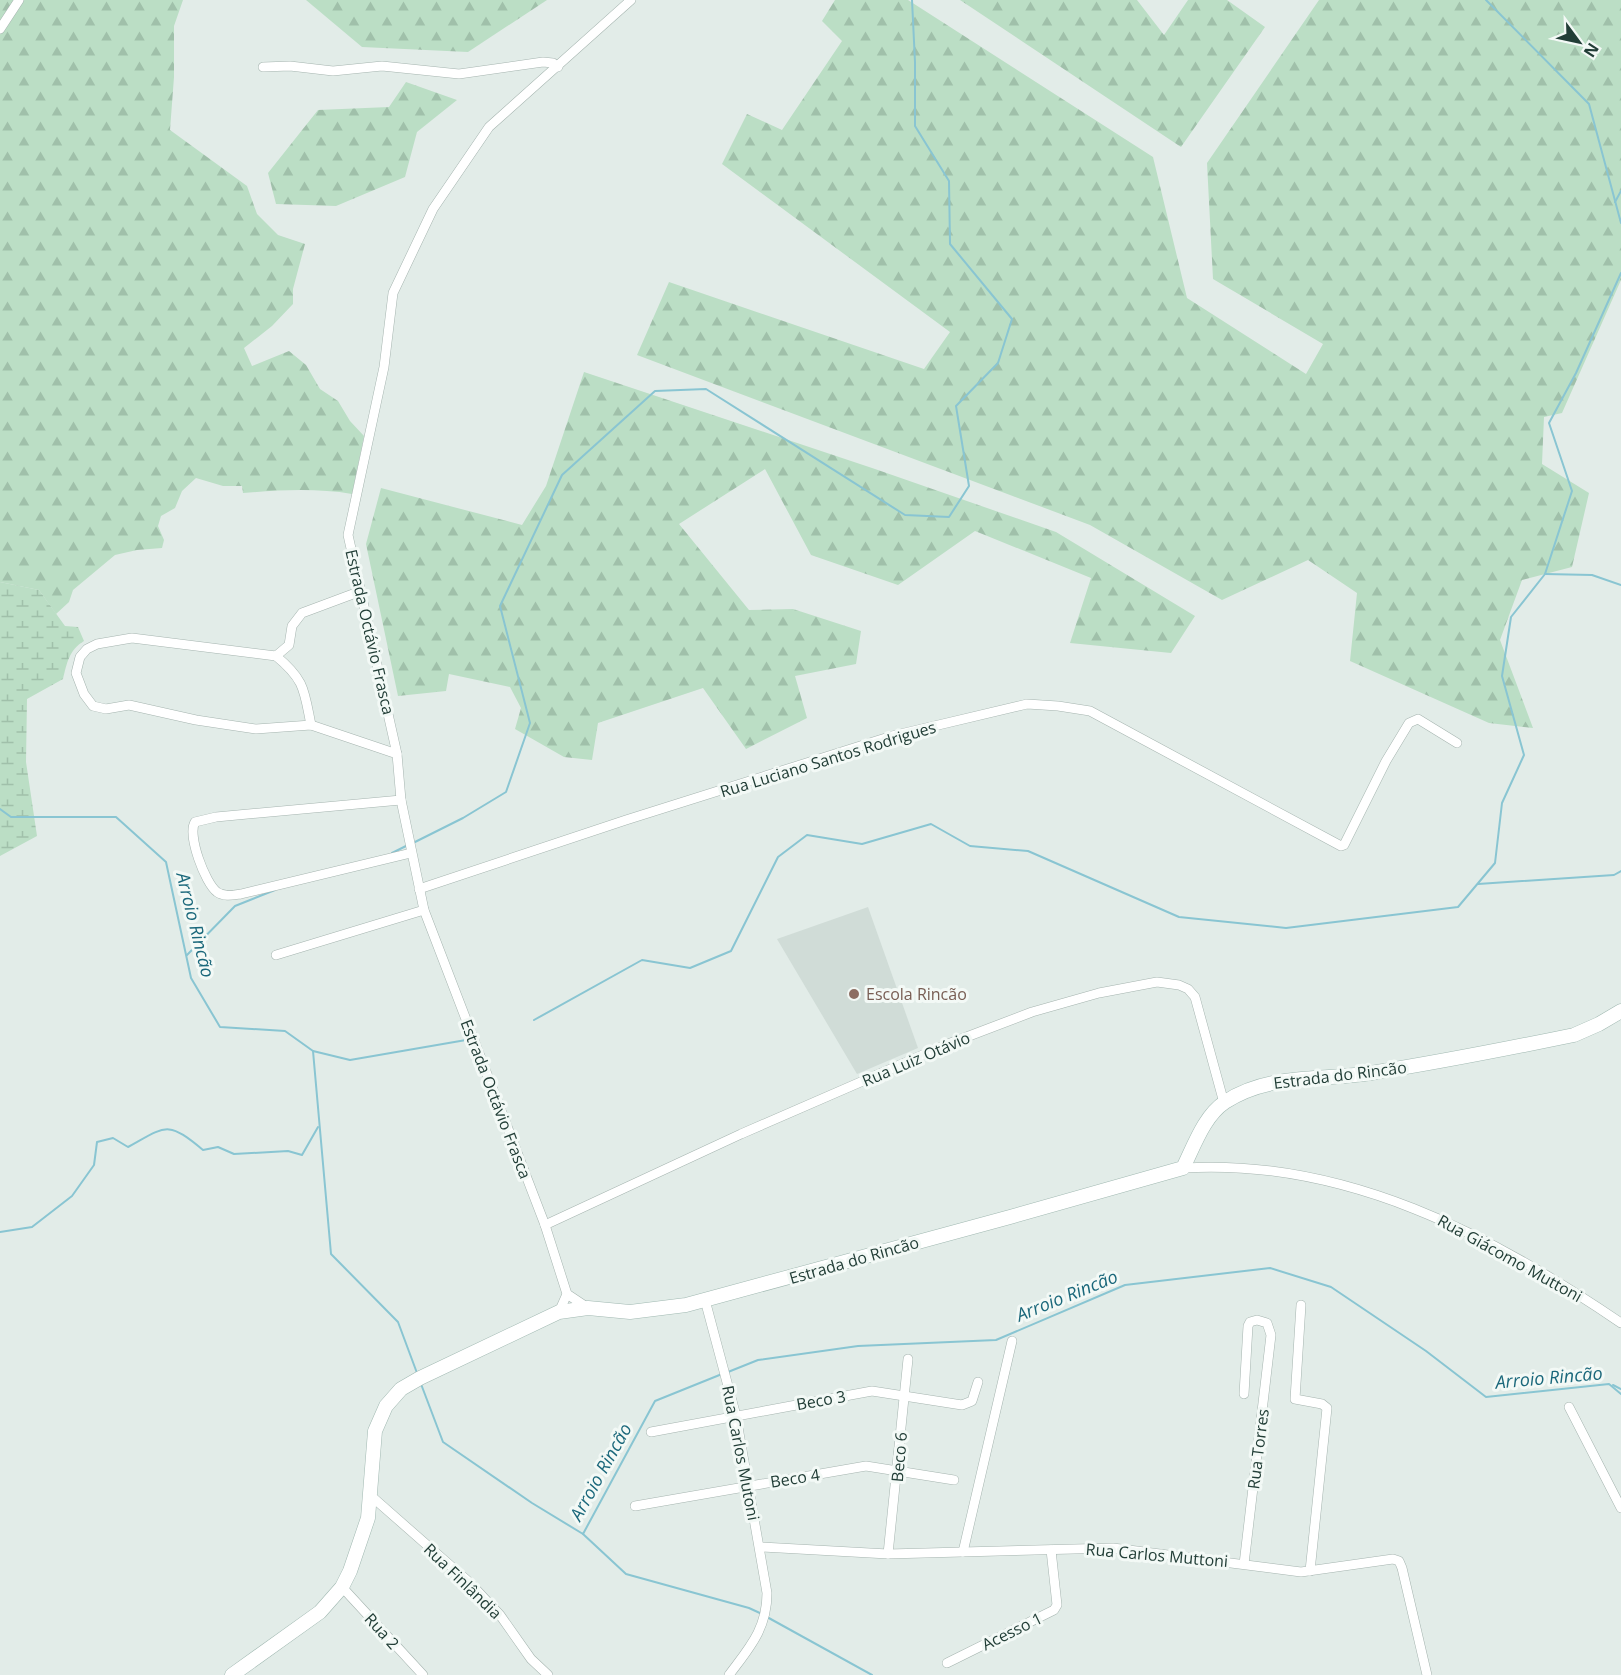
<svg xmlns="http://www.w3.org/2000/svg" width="1621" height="1675" font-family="'Open Sans',sans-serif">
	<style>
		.built { fill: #d0dcd7 }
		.forest { fill: url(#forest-firs) }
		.wetland { fill: url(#wetland-marsh) }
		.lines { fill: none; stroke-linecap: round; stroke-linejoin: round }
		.stream { stroke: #89c5d2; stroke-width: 2 }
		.street-casing { stroke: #a5b4af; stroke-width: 10 }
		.secondary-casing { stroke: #a0b8b1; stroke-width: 15 }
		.street { stroke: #fff; stroke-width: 9 }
		.secondary { stroke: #fff; stroke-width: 14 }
		.education-dot { fill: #8d6e63; stroke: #f3f9f6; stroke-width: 2 }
		.labels { text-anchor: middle; stroke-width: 6; stroke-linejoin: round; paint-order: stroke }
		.street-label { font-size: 16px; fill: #223e37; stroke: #f3f9f6 }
		.education-label { font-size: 16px; fill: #785e54; stroke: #f3f9f6; text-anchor: start }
		.water-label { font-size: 18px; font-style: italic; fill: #1b687b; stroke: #f3f9f6 }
	</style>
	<defs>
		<pattern id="forest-firs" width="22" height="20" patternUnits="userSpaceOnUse" patternTransform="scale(1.5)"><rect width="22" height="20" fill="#bbdec5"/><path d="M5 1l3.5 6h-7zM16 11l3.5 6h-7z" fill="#a0c0aa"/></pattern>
		<pattern id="wetland-marsh" width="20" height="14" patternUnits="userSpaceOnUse" patternTransform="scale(1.5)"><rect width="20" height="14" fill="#bbdec5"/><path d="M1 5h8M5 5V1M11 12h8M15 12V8" fill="none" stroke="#a0c0aa"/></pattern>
	</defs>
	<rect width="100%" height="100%" fill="#e2ece8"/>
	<!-- built -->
	<polygon class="built" points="868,907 918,1048 857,1074 777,939"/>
	<!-- forest -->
	<g class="forest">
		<path d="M 0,0 L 183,0 L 174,26 L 174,77 L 170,130 L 247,186 L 257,214 L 278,235 L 305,244 L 293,289 L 293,304 L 272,326 L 244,348 L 252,366 L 289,351 L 306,365 L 320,389 L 338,401 L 350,421 L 364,436 L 352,494 C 317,488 279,490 243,493 L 242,486 L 223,486 L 196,478 L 182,491 L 175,508 L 161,516 L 158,526 L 164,540 L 162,548 L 137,550 L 115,555 L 73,590 L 69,602 L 56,614 L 39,590 L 0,582 Z"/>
		<polygon points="306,0 547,0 468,52 362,47"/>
		<polygon points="835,0 908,0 1153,157 1187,298 1306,374 1323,344 1213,279 1207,163 1319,0 1621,0 1621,280 1562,413 1544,417 1542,464 1589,493 1572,567 1522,580 1500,640 1533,728 1489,723 1350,661 1357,593 1308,560 1222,600 1090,525 637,355 669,282 924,369 950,332 722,164 747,114 782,130 842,41 822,21"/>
		<polygon points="960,0 1137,0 1164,35 1188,0 1227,0 1265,27 1181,147"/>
		<polygon points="406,82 457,100 417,132 405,177 336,206 276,204 268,173 318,110 389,107"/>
		<polygon points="584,372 875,469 1056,532 1195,616 1171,653 1070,643 1091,578 975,531 898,585 811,555 765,469 679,524 749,610 793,609 861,631 856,664 795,676 807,718 746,749 703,688 598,723 592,760 564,757 515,729 521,708 510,687 449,674 446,691 398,696 366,544 381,488 522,525 546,486"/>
	</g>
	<!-- wetland -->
	<path class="wetland" d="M 0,582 L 39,590 L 65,626 L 78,627 L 84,641 C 69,650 67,663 63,679 L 27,699 L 26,762 L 37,836 L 0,856 Z"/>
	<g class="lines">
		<!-- stream -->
		<g class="stream">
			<polyline points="1486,0 1589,104 1621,223"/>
			<polyline points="1615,202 1621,191"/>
			<polyline points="1545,574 1592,575 1621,585"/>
			<polyline points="0,809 11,817 116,817 166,862 191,978 220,1027 285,1031 313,1051 331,1254 398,1322 417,1373"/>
			<polyline points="413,843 463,818 506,792 530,723 500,606 562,475 655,391 706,389 905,515 949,517 969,486 956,406 998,363 1012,319 950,244 949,181 915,126 915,62 912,0"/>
			<polyline points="392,853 408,845"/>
			<polyline points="1478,884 1614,875 1621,871"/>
			<polyline points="187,955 235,906 275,890"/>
			<polyline points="534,1020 642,960 690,968 731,951 778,857 807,835 862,844 931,824 970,846 1028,851 1179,917 1286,928 1458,907 1495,863 1502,803 1524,755 1502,676 1511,617 1545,574 1572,491 1549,423 1576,373 1621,273"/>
			<polyline points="313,1051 350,1060 466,1040"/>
			<path d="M 0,1232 L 32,1227 L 72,1196 L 94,1165 L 97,1142 L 113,1138 L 128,1147 C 166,1126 167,1120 203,1150 L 218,1147 L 234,1154 L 288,1151 L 302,1155 L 318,1127"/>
			<polyline points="728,1372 758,1360 858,1346 996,1340 1125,1285 1270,1268 1331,1287 1426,1351 1486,1397 1609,1384 1621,1394"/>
			<polyline points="421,1384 443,1442 532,1503 583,1534 655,1401 722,1374"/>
			<polyline points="1613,1385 1621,1389"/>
			<polyline points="583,1534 626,1574 749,1608 762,1614"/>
			<polyline points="767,1617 872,1675"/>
		</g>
		<defs>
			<g id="street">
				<polyline points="0,29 19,0"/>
				<polyline points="263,67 290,66 333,71 382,66 459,74 543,62 553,63 558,67"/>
				<polyline points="361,591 302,613 292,626 289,645 276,656 132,638 97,644 87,649 80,657 76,673 84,694 93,706 106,709 129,705 196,720 256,729 311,725 397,754"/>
				<path d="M 276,656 C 305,680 304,690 311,725"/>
				<path d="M 401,800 L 216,817 L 195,822 C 187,835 205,883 217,892 C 224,897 233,895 241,894 L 411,853"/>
				<polyline points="419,889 626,820 892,736 1027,704 1058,706 1090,711 1341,846 1344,845 1386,761 1409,723 1418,719 1457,743"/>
				<polyline points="276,955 424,910"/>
				<path d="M 1183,1168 C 1344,1158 1492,1235 1621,1323"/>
				<polyline points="545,1225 741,1134 948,1044 1032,1012 1099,993 1157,982 1179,985 1188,989 1195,997 1224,1103"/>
				<polyline points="567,1294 588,1308"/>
				<path d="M 705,1300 L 736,1416 L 767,1593 C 767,1629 749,1648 729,1675"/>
				<polyline points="1301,1305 1295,1399 1322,1404 1327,1408 1310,1571"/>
				<polyline points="559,1312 567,1294 545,1225 424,910 401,800 397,754 348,535 384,367 393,293 433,209 489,127 631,0"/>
				<polyline points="1244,1394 1248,1326 1250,1322 1257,1320 1267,1323 1271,1335 1244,1564"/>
				<polyline points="1569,1407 1621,1508"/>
				<polyline points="651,1432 872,1391 962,1405 972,1401 978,1382"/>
				<polyline points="370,1495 469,1582 500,1615 531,1659 548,1675"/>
				<polyline points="635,1506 866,1466 954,1480"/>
				<polyline points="760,1547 888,1554 1113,1548 1301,1572 1393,1559 1399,1561 1402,1568 1427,1675"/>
				<polyline points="963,1552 1012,1341"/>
				<polyline points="888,1554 908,1359"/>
				<polyline points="342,1587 423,1675"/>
				<polyline points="947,1663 1054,1610 1057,1605 1051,1550"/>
			</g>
			<path id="secondary" d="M 232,1675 L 320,1612 L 342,1587 L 350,1571 L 368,1518 L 375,1431 L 386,1406 L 401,1389 L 420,1378 L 559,1312 L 588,1308 L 630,1312 L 686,1305 L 1010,1217 L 1183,1168 C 1194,1146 1204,1116 1225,1102 C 1269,1073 1321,1081 1371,1073 C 1439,1062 1506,1049 1574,1035 L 1599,1024 L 1621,1011"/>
		</defs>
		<!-- street casing -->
		<use href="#street" class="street-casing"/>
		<!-- secondary casing -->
		<use href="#secondary" class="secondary-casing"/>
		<!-- street -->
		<use href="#street" class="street"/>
		<!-- secondary -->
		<use href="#secondary" class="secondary"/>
	</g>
	<!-- markers -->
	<circle class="education-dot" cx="854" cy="994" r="6"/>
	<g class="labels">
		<!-- street labels -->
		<g class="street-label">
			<text transform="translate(370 632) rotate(77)" y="6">Estrada Octávio Frasca</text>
			<text transform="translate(828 759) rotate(-17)" y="6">Rua Luciano Santos Rodrigues</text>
			<text transform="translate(916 1059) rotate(-23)" y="6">Rua Luiz Otávio</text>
			<text transform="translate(1340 1075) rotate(-7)" y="6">Estrada do Rincão</text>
			<text transform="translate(496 1099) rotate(69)" y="6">Estrada Octávio Frasca</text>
			<text transform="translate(1510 1258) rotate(29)" y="6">Rua Giácomo Muttoni</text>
			<text transform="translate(854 1260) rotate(-16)" y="6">Estrada do Rincão</text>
			<text transform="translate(821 1400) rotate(-10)" y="6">Beco 3</text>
			<text transform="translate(1258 1449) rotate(-83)" y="6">Rua Torres</text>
			<text transform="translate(741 1453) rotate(79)" y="6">Rua Carlos Mutoni</text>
			<text transform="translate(899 1457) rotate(-85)" y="6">Beco 6</text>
			<text transform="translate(795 1478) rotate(-9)" y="6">Beco 4</text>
			<text transform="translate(1157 1555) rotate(5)" y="6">Rua Carlos Muttoni</text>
			<text transform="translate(463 1581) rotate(44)" y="6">Rua Finlândia</text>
			<text transform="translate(382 1631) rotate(48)" y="6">Rua 2</text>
			<text transform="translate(1012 1631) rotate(-26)" y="6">Acesso 1</text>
		</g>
		<!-- education labels -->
		<g class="education-label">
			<text x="866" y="1000">Escola Rincão</text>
		</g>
		<!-- water labels -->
		<g class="water-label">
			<text transform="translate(195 925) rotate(76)" y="6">Arroio Rincão</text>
			<text transform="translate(1067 1296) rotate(-22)" y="6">Arroio Rincão</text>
			<text transform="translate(1549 1378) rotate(-5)" y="6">Arroio Rincão</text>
			<text transform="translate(601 1472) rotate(-61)" y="6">Arroio Rincão</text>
		</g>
	</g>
	<!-- north arrow -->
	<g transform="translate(1579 42) rotate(123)" stroke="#f3f9f6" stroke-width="4.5" paint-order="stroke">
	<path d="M0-4.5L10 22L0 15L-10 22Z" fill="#223e37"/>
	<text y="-9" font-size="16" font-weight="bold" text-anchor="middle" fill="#223e37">N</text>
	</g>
</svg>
